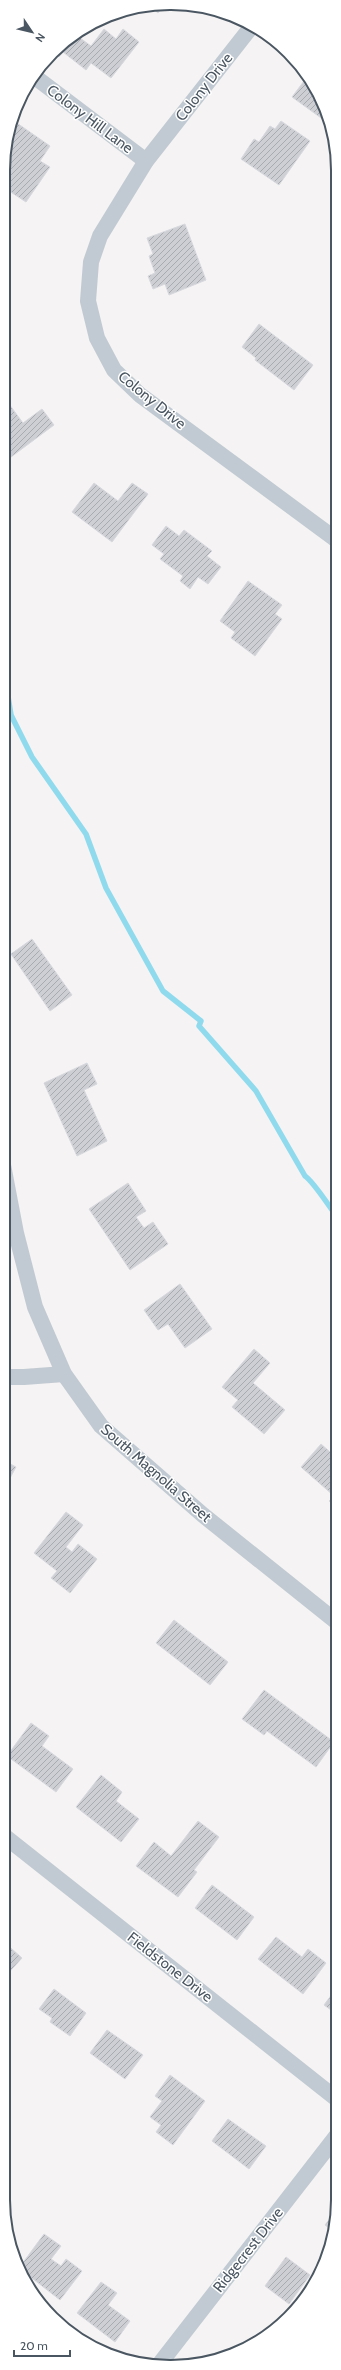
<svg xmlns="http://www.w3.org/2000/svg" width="341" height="2370" font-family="Cabin,sans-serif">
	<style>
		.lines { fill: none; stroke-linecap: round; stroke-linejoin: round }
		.stream { stroke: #90daee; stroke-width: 5.5 }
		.building { fill: url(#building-hatch); stroke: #d7d9de }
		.minor { stroke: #c1cad2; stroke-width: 16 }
		.labels { text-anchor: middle; stroke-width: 3; stroke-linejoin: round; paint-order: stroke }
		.street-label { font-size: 15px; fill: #4a5661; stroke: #fff }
		.rim { fill: none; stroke: #4a5661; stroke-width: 2 }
	</style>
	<defs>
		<pattern id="building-hatch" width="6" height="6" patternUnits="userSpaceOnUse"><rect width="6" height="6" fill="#cdcfd5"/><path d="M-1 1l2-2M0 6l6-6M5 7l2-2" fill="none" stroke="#a8abb0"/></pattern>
	</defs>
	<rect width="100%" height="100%" fill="#f5f3f3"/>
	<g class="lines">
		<!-- stream -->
		<path class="stream" d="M 3,666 L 11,715 L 32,757 L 86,834 L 106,888 L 163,991 L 201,1021 L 199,1026 L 256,1091 L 305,1176 C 314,1182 330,1208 338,1218"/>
	</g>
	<!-- building -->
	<g class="building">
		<polygon points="163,6 158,13 151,7"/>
		<polygon points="104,29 116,39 123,29 139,42 111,78 91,63 86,70 63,52 59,57 54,53 60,44 76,35 91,46"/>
		<polygon points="307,77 321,97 328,123 292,97"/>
		<polygon points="14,121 50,146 40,161 50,167 26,202 3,187 3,159"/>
		<polygon points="281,121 310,141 279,185 241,159 254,139 259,142 270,126 275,129"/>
		<polygon points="185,224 206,280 169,295 165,284 153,289 148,276 155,273 149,256 153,254 147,238"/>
		<polygon points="259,324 313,365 294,390 255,360 256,358 242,347"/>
		<polygon points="9,404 23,423 42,409 54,425 3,463 3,408"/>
		<polygon points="94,483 118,501 132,483 148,494 112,542 72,512"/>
		<polygon points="166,526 179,536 184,530 212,551 207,556 221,567 208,584 198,577 190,589 180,581 183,576 160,559 164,554 152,545"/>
		<polygon points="248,581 282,605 275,614 282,619 255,656 231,638 235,632 220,621"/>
		<polygon points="32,939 72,995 50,1011 11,954"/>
		<polygon points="87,1063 97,1084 84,1090 107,1141 77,1156 44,1083"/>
		<polygon points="128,1183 146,1211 136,1217 144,1228 153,1222 168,1244 130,1270 89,1209"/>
		<polygon points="180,1284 212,1329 185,1348 168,1324 158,1330 144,1310"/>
		<polygon points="254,1349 270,1363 253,1383 285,1410 264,1434 232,1407 238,1400 222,1387"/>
		<polygon points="321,1444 338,1459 338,1508 329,1501 334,1496 301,1467"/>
		<polygon points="3,1460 16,1467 3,1491"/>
		<polygon points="66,1512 83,1525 66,1547 72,1552 78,1544 97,1559 70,1593 51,1578 57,1571 34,1553"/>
		<polygon points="174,1620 228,1662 210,1685 156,1643"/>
		<polygon points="264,1690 334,1742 316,1767 267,1731 264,1735 242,1719"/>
		<polygon points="31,1723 49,1736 42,1746 73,1769 56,1792 7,1756"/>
		<polygon points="101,1775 122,1792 116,1801 139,1819 121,1842 76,1807"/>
		<polygon points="338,1785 338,1799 331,1794"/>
		<polygon points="198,1821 219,1837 194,1870 197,1872 178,1897 136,1866 154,1842 171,1856"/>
		<polygon points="212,1885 254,1917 237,1940 195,1908"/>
		<polygon points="276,1937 302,1957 308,1949 326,1963 303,1994 258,1959"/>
		<polygon points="3,1941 22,1958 3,1979"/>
		<polygon points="338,1986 338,2015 324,2005"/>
		<polygon points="54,1989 86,2013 70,2036 50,2022 52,2018 39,2009"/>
		<polygon points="107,2030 143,2055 125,2079 90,2053"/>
		<polygon points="170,2075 205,2101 173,2145 156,2132 161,2125 150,2117 162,2101 155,2096"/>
		<polygon points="228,2119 266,2146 249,2169 212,2141"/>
		<polygon points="338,2208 338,2211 332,2230 325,2225"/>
		<polygon points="44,2234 61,2246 51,2259 61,2266 66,2259 82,2271 60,2300 19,2268"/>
		<polygon points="286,2257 310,2275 289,2304 265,2286"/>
		<polygon points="101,2282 117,2293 108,2305 130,2321 115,2342 77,2313"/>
	</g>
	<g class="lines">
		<!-- minor -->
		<g class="minor">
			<polyline points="252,26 146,161 100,236 91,262 88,301 97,338 114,370 140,395 338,541"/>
			<polyline points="35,77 146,161"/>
			<polyline points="3,1165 16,1233 35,1307 64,1374 101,1426 203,1515 338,1623"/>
			<polyline points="3,1377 24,1377 64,1374"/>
			<polyline points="3,1835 338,2100"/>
			<polyline points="158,2366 338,2134"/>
		</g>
	</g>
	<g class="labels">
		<!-- street labels -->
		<g class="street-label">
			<text transform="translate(204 87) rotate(-52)" y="5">Colony Drive</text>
			<text transform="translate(90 119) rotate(37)" y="5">Colony Hill Lane</text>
			<text transform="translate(152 400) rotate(39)" y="5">Colony Drive</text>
			<text transform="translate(156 1473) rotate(41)" y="5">South Magnolia Street</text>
			<text transform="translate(170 1967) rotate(38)" y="5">Fieldstone Drive</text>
			<text transform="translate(248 2250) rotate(-52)" y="5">Ridgecrest Drive</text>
		</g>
	</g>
	<!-- crop -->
	<path d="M0 0H341V2370H0ZM170 10H171A160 160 0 0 1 331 170V2200A160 160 0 0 1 171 2360H170A160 160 0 0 1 10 2200V170A160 160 0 0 1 170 10Z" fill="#fff" fill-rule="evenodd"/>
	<path class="rim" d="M170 10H171A160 160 0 0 1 331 170V2200A160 160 0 0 1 171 2360H170A160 160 0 0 1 10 2200V170A160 160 0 0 1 170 10Z"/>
	<!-- north arrow -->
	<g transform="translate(32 32) rotate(125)" stroke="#ffffff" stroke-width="3" paint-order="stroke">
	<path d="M0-3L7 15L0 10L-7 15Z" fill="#4a5661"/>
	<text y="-6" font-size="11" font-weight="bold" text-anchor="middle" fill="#4a5661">N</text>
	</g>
	<!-- scale -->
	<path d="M14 2350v6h56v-6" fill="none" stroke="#4a5661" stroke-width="2"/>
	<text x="20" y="2350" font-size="12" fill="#4a5661" stroke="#ffffff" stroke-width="3" paint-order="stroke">20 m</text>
</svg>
